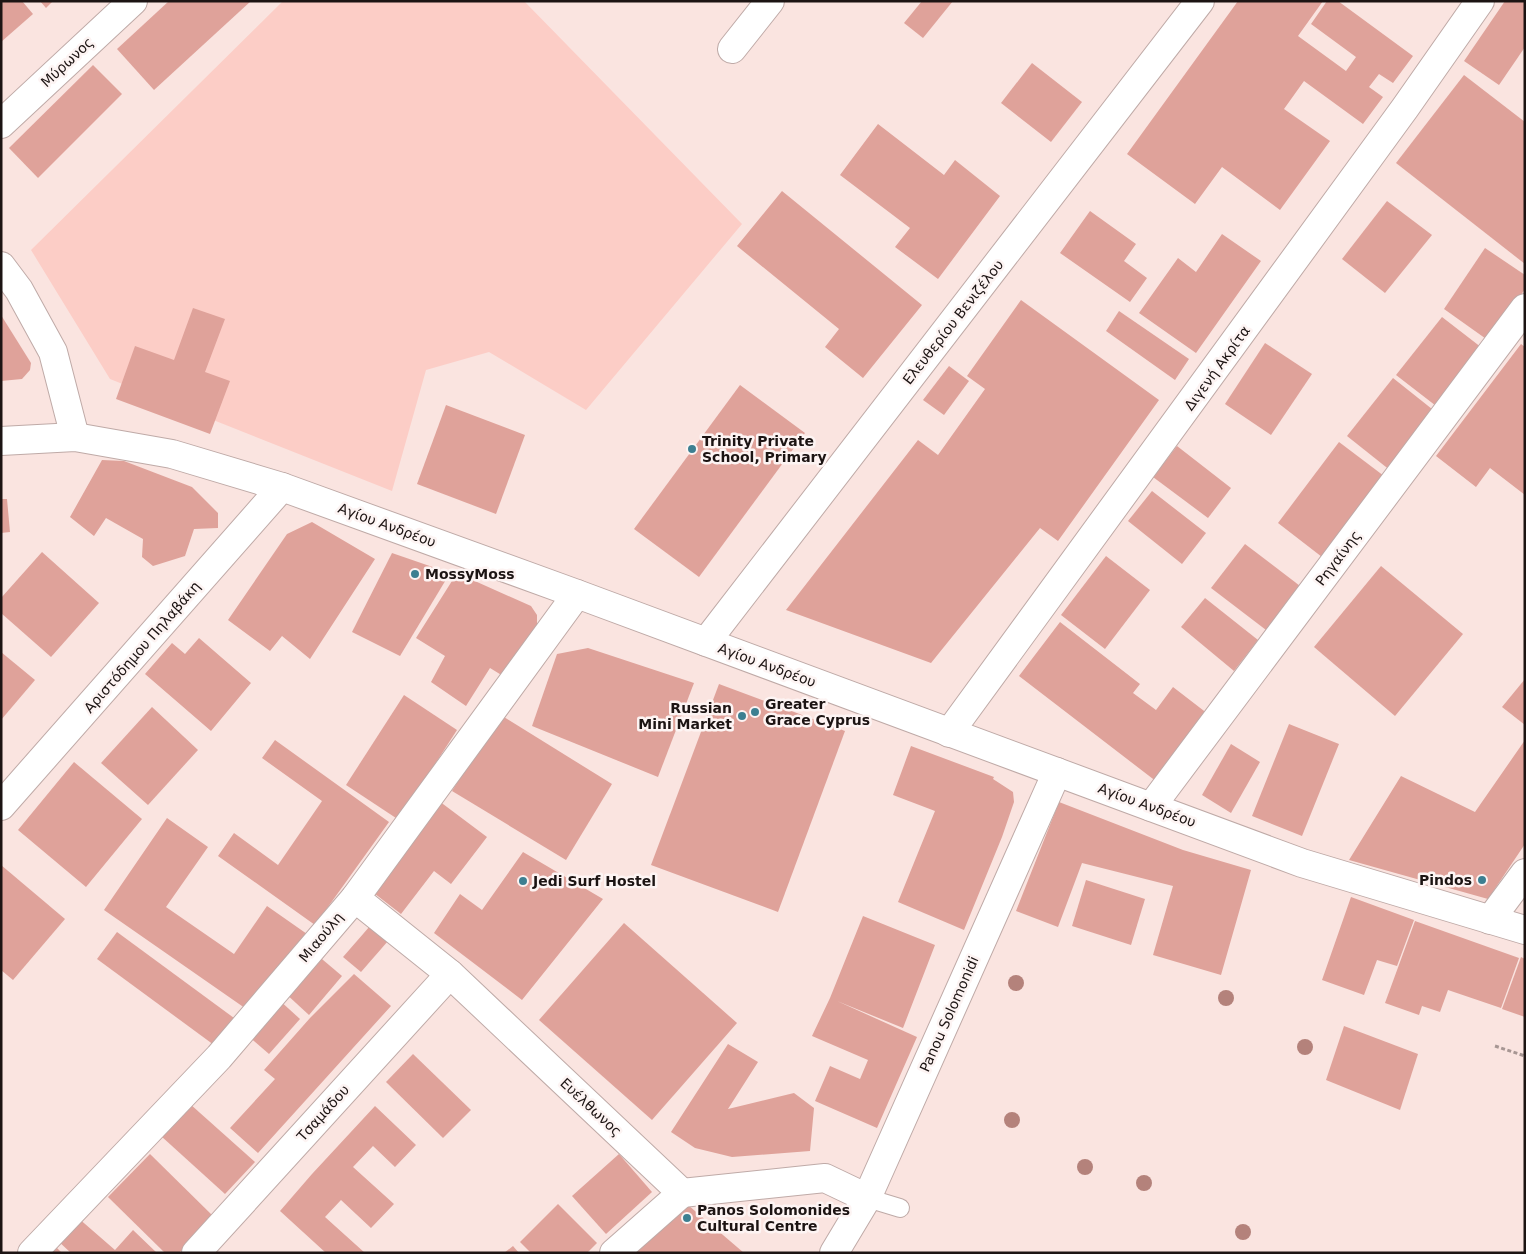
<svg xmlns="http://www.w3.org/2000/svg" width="1526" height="1254" font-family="'DejaVu Sans',sans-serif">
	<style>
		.green { fill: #fccdc6 }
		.building { fill: #dfa29a }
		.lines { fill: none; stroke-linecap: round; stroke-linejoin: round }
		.service-casing { stroke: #bfaaa7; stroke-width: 20 }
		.minor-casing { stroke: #bfaaa7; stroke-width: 30 }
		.tertiary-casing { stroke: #bfaaa7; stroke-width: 30 }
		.path { stroke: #a79693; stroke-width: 3; stroke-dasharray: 4 2.5; stroke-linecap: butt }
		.service { stroke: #fff; stroke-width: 18 }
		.minor { stroke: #fff; stroke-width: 28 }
		.tertiary { stroke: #fff; stroke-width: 28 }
		.tree { fill: #b4827b }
		.poi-dot { fill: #3d7f91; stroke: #fdf4f3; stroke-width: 2 }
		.labels { text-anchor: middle; stroke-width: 5; stroke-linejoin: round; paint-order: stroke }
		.street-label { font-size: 14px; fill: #1c1413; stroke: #fdf4f3 }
		.poi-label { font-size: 14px; font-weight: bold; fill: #1c1413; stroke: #fdf4f3; text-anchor: start }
	</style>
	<rect width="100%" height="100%" fill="#fae4e0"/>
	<!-- green -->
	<polygon class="green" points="283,1 524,1 742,224 586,410 489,352 426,370 392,491 110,379 31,250"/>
	<!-- building -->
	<g class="building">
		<polygon points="1,1 22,1 33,14 1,42"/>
		<polygon points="40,1 53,1 46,8"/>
		<polygon points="169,1 251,1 154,90 117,49"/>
		<polygon points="922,1 953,1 923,38 904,23"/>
		<polygon points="1238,1 1323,1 1298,36 1346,71 1356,57 1311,24 1327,1 1338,1 1413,56 1393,83 1379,74 1369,87 1383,97 1363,124 1304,81 1284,109 1330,141 1280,210 1222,167 1195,204 1127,154"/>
		<polygon points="1505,1 1525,1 1525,47 1499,85 1464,61"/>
		<polygon points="1032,63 1082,102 1051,142 1001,103"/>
		<polygon points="93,65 122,94 38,178 9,148"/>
		<polygon points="1464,75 1525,122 1525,264 1396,163"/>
		<polygon points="878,124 944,175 955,160 1000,196 938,279 895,247 910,228 840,175"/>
		<polygon points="782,191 922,305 863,378 825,347 839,329 737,246"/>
		<polygon points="1387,201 1432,235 1385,293 1342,259"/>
		<polygon points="1090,211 1136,244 1124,261 1147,278 1130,302 1060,253"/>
		<polygon points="1222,234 1261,261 1196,353 1139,313 1178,258 1196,272"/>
		<polygon points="1485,248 1525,275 1525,289 1489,341 1444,309"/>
		<polygon points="1021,300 1159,400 1058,541 1040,528 931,663 786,610 918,440 938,455 985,389 967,376"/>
		<polygon points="193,308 225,319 205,372 230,381 210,434 116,399 135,346 174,360"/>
		<polygon points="1119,311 1189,359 1175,380 1106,331"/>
		<polygon points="1,315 31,363 30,370 22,379 1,381"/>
		<polygon points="1442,317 1486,351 1440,409 1396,375"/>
		<polygon points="1265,343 1312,374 1271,435 1225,404"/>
		<polygon points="1521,344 1525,347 1525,495 1490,468 1476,487 1436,456"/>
		<polygon points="949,366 969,381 944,415 923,400"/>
		<polygon points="1393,378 1437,413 1391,471 1347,436"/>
		<polygon points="740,385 805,433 699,577 634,529"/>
		<polygon points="446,405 525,435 496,514 417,484"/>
		<polygon points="1339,442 1384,476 1322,557 1278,523"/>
		<polygon points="1177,446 1231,488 1208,518 1153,477"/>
		<polygon points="102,460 124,461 192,487 218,513 218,528 194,529 185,556 153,566 142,557 143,539 106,518 94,536 70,517"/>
		<polygon points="1152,491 1206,533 1182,564 1128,521"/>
		<polygon points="1,499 7,499 10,532 1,533"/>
		<polygon points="312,522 375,559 310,659 282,636 270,651 228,620 287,534"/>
		<polygon points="1245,544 1304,589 1270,633 1211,588"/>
		<polygon points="42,552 99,603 51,657 1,613 1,598"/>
		<polygon points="392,553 450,573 400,656 352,632"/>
		<polygon points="1106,556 1150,590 1105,649 1061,615"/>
		<polygon points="1381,566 1463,634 1395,716 1314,647"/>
		<polygon points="457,573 531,606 537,615 537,627 503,676 490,668 466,706 431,682 445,656 416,638"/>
		<polygon points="1205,598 1258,640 1234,671 1181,627"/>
		<polygon points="1060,622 1140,684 1133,693 1156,710 1173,687 1208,714 1157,782 1019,676"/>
		<polygon points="199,638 251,683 211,731 145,674 172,643 185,654"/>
		<polygon points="588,648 694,683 658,777 532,726 557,654"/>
		<polygon points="1,652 35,680 1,720"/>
		<polygon points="1525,679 1525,725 1502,707"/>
		<polygon points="719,684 845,731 778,912 651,865"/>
		<polygon points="404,695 457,730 399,820 346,785"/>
		<polygon points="152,707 198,750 148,805 101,763"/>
		<polygon points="499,714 612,784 566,860 452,791"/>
		<polygon points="1289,724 1339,744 1302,836 1252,816"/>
		<polygon points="275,740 389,822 315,925 218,856 234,833 278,865 322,801 262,758"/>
		<polygon points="1525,740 1525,844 1488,899 1349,860 1401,776 1475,812"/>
		<polygon points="1231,744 1260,762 1231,813 1202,795"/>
		<polygon points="911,746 994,777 993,779 1013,792 1014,802 1002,837 964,930 898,902 935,811 893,795"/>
		<polygon points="74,762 142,819 86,887 18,830"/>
		<polygon points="439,801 487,837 451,884 434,871 401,914 370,890"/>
		<polygon points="1059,802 1183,850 1251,870 1221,975 1153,955 1173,886 1082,863 1058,927 1016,911"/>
		<polygon points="167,818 208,847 166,907 234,954 267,906 307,934 252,1013 104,910"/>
		<polygon points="523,852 603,899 522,1000 434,933 460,894 482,910"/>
		<polygon points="1,865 65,919 13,980 1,970"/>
		<polygon points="1086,880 1145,899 1131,945 1072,926"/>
		<polygon points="1351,897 1414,920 1397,966 1377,960 1364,995 1322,980"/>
		<polygon points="863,916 935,945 903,1028 837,1001 917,1037 877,1128 815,1101 830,1066 860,1079 868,1060 812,1036 830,998"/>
		<polygon points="1415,921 1519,958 1501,1008 1448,990 1440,1012 1422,1006 1419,1015 1385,1003"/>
		<polygon points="624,923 737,1023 652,1120 539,1020"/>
		<polygon points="370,926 388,941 361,972 343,957"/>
		<polygon points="117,932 234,1018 214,1045 97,959"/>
		<polygon points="316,954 342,976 309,1015 284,992"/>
		<polygon points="1521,957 1525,959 1525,1017 1502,1009"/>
		<polygon points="354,974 391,1006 258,1153 230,1128 275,1079 264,1070 310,1018"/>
		<polygon points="278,999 300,1019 269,1054 247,1035"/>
		<polygon points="1344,1026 1418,1054 1400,1110 1326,1080"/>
		<polygon points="728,1044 758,1062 728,1109 794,1093 814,1108 810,1151 732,1157 695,1148 671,1132"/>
		<polygon points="413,1054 471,1110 443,1138 386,1082"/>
		<polygon points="190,1104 255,1162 225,1194 161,1136"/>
		<polygon points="375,1106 416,1145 395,1167 373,1146 353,1167 394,1204 371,1228 341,1200 325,1217 365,1253 326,1253 280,1211 312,1174"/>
		<polygon points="150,1154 214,1217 179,1253 165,1253 108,1197"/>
		<polygon points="619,1154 652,1192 606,1234 572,1196"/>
		<polygon points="558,1204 597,1243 587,1253 531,1253 520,1242"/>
		<polygon points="688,1205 744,1253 627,1253"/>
		<polygon points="77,1217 115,1250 133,1230 157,1253 71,1253 57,1240"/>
		<polygon points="51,1242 62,1253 41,1253"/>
		<polygon points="513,1246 519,1253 504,1253"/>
	</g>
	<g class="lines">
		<defs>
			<polyline id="service" points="867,1198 900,1208"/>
			<g id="minor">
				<polyline points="732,49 770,1"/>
				<polyline points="1,124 133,1"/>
				<polyline points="1,266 19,290 53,352 75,437"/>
				<polyline points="706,642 1200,1"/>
				<polyline points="949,733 1405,108 1480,1"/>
				<polyline points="1,806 282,487"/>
				<polyline points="1151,807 1525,308"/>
				<polyline points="355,898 450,974 682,1193"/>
				<polyline points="1490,920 1525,873"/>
				<polyline points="682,1193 825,1178 867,1198"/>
				<polyline points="32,1253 219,1057 355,898 577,594"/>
				<polyline points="196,1253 450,974"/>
				<polyline points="614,1253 682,1193"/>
				<polyline points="834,1253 867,1198 1057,772"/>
			</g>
			<polyline id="tertiary" points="1,441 75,437 172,454 282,487 577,594 1302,863 1525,930"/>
		</defs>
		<!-- service casing -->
		<use href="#service" class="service-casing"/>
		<!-- minor casing -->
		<use href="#minor" class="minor-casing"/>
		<!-- tertiary casing -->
		<use href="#tertiary" class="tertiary-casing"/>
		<!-- path -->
		<polyline class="path" points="1495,1046 1525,1056"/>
		<!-- service -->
		<use href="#service" class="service"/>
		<!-- minor -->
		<use href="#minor" class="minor"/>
		<!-- tertiary -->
		<use href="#tertiary" class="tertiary"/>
	</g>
	<!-- trees -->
	<g class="tree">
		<circle cx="1016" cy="983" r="8"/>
		<circle cx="1226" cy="998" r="8"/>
		<circle cx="1305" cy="1047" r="8"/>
		<circle cx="1012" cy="1120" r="8"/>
		<circle cx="1085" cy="1167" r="8"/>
		<circle cx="1144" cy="1183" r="8"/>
		<circle cx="1243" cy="1232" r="8"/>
	</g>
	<!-- markers -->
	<g class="poi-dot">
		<circle cx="692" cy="449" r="5"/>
		<circle cx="415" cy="574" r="5"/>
		<circle cx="755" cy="712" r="5"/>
		<circle cx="742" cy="716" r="5"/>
		<circle cx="1482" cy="880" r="5"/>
		<circle cx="523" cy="881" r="5"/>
		<circle cx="687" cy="1218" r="5"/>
	</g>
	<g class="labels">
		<!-- street labels -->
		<g class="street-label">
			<text transform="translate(67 62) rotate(-43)" y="5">Μύρωνος</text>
			<text transform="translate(953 322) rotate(-52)" y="5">Ελευθερίου Βενιζέλου</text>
			<text transform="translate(1217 368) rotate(-54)" y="5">Διγενή Ακρίτα</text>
			<text transform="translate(387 525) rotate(20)" y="5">Αγίου Ανδρέου</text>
			<text transform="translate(1338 558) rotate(-53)" y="5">Ρηγαίνης</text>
			<text transform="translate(142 647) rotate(-49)" y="5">Αριστόδημου Πηλαβάκη</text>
			<text transform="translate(767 665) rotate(20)" y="5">Αγίου Ανδρέου</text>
			<text transform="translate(1147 805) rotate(20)" y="5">Αγίου Ανδρέου</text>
			<text transform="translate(321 937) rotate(-50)" y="5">Μιαούλη</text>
			<text transform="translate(949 1014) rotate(-66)" y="5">Panou Solomonidi</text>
			<text transform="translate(591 1107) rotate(43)" y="5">Ευέλθωνος</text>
			<text transform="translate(323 1113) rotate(-48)" y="5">Τσαμάδου</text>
		</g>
		<!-- poi labels -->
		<g class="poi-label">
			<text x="702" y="446">Trinity Private<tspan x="702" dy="16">School, Primary</tspan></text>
			<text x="425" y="579">MossyMoss</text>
			<text x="765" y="709">Greater<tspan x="765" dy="16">Grace Cyprus</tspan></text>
			<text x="732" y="713" text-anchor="end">Russian<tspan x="732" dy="16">Mini Market</tspan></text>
			<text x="1472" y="885" text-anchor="end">Pindos</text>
			<text x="533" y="886">Jedi Surf Hostel</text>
			<text x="697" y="1215">Panos Solomonides<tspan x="697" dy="16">Cultural Centre</tspan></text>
		</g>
	</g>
	<!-- border -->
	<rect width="1526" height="1254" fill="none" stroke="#1c1413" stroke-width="5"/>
</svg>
